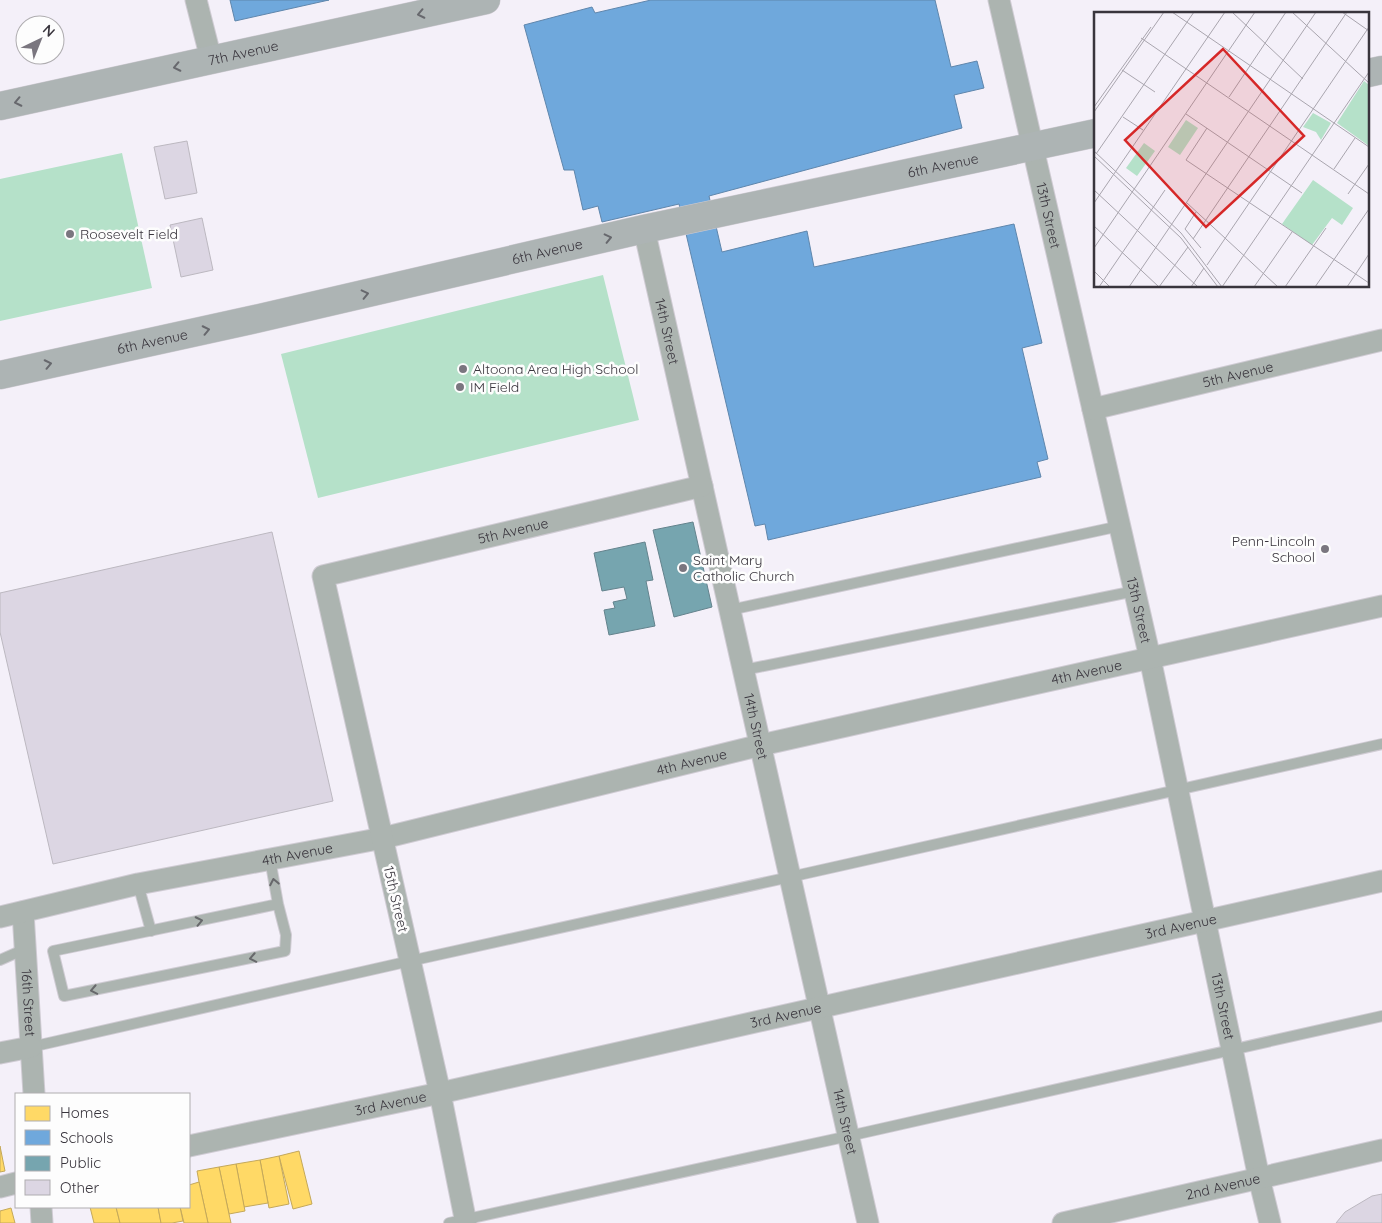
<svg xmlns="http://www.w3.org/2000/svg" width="1382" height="1223" font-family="Quicksand,sans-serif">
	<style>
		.green { fill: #b5e1c9 }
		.homes { fill: #ffd966; stroke: #c4a85a }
		.schools { fill: #6fa8dc; stroke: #5f86ac }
		.public { fill: #76a5af; stroke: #64838d }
		.building { fill: #dcd6e3; stroke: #bcb8c0 }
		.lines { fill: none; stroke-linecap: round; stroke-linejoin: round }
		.lane-casing { stroke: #cfcbd3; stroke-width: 12 }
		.street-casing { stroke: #cfcbd3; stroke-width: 23 }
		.primary-casing { stroke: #cfcbd3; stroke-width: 29 }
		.lane { stroke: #acb4b0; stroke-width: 10 }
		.street { stroke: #acb4b0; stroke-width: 21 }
		.primary { stroke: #adb4b4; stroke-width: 28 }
		.oneway { stroke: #67686d }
		.oneway2 { stroke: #67686b }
		.poi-dot { fill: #7a767f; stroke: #fdfdfd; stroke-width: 2 }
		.labels { text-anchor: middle; stroke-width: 5; stroke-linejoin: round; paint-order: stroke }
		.street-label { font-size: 14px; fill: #39353d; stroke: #fdfdfd }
		.poi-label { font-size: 14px; fill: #39353d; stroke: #fdfdfd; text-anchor: start }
		.inset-road { fill: none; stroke: #a9a5ae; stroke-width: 1 }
		.view { fill: #d62828; fill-opacity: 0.15; stroke: #d62828; stroke-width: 2.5 }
		.inset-edge { fill: none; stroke: #39353d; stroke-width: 2.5 }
	</style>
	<rect width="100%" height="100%" fill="#f4f0f9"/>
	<!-- green -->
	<g class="green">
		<polygon points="122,153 152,288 0,321 0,179"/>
		<polygon points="603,275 639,420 318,498 281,354"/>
	</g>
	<!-- homes -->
	<g class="homes">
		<polygon points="0,1146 5,1171 0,1172"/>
		<polygon points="299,1151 312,1204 293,1209 279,1156"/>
		<polygon points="279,1156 289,1204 269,1208 260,1160"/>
		<polygon points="260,1160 268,1203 244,1207 236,1164"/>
		<polygon points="236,1164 245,1211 229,1214 219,1167"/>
		<polygon points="219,1167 229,1214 231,1223 208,1223 199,1182 197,1171"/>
		<polygon points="199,1182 208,1223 184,1223 180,1207 189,1207 189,1185"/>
		<polygon points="90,1207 116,1207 120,1223 94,1223"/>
		<polygon points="116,1207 158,1207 161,1223 120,1223"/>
		<polygon points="158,1207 180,1207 183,1221 172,1223 161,1223"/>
		<polygon points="11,1208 15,1223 0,1223 0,1211"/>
	</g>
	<!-- schools -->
	<g class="schools">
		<polygon points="230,0 329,0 235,21"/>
		<polygon points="651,0 935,0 951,67 977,61 984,88 954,95 962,128 709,196 722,252 807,231 814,267 1014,224 1042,343 1022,348 1048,459 1037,462 1041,477 768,540 765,524 755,526 679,204 602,222 598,206 583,210 574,170 564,170 524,25 592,7 595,13"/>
	</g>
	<!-- public -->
	<g class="public">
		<polygon points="693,522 712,607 674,617 653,530"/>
		<polygon points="645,542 653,580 646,581 655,626 609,635 604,610 615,608 613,602 627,599 624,587 602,591 594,553"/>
	</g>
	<!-- building -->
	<g class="building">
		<polygon points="187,141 197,193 165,199 154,147"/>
		<polygon points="202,218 213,270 181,277 170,225"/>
		<polygon points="272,532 333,801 53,864 0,632 0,593"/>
		<polygon points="1382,1194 1382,1223 1336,1223 1345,1212 1372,1196"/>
	</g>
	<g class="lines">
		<defs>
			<g id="lane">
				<polyline points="730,610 1120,526"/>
				<polyline points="744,670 1135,591"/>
				<polyline points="270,859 278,904 286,935 285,951 64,996 53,951 278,904"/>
				<polyline points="138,884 151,931"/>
				<polyline points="0,960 25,949"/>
				<polyline points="31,1047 410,961 790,877 1382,744"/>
				<polyline points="449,1223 849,1136 1382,1016"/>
			</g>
			<g id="street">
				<polyline points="196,0 211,59"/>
				<path id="s1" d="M 999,0 L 1150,658 L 1259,1178 L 1270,1223"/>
				<path id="s2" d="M 644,229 L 868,1223"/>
				<path id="s3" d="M 1093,409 L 1382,340"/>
				<path id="s4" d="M 23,912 L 34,1094"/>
				<path id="s5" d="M 0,917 L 138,884 L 383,838 L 761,745 L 1382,606"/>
				<polyline points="0,1053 31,1047"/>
				<path id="s6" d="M 189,1146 L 440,1093 L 1382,881"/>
				<polyline points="0,1187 16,1183"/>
				<polyline points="41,1207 42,1223"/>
				<path id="s7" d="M 466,1223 L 440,1093 L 323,576 L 702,486"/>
				<path id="s8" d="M 1063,1223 L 1382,1150"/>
			</g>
			<g id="primary">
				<polyline points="1368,73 1382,70"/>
				<path id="s9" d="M 0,106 L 486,0"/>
				<path id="s10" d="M 0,375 L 251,320 L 644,229 L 1096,133"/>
			</g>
		</defs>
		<!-- lane casing -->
		<use href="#lane" class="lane-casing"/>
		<!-- street casing -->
		<use href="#street" class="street-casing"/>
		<!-- primary casing -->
		<use href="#primary" class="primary-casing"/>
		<!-- lane -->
		<use href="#lane" class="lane"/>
		<!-- street -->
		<use href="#street" class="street"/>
		<!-- primary -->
		<use href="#primary" class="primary"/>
	</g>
	<!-- one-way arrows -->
	<defs><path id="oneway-chevron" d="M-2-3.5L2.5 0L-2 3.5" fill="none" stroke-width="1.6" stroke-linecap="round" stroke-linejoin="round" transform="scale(1.25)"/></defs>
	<g class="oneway">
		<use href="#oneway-chevron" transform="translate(421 14) rotate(168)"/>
		<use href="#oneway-chevron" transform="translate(177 67) rotate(168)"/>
		<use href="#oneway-chevron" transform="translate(18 102) rotate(168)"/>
		<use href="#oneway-chevron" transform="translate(608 238) rotate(-13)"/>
		<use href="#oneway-chevron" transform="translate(365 294) rotate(-13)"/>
		<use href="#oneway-chevron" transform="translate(206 330) rotate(-12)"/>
		<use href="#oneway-chevron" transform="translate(48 364) rotate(-12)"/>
	</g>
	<g class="oneway2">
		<use href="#oneway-chevron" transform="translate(274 882) rotate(-101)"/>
		<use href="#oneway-chevron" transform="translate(199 921) rotate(-12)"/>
		<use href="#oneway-chevron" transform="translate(253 958) rotate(169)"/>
		<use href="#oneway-chevron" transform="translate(94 990) rotate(169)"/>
	</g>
	<!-- markers -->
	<g class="poi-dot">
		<circle cx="70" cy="234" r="5"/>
		<circle cx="463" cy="369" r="5"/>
		<circle cx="460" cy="387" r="5"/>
		<circle cx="1325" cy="549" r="5"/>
		<circle cx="683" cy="568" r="5"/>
	</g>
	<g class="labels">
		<!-- street labels -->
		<g class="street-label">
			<text dy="5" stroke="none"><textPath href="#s9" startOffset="249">7th Avenue</textPath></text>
			<text dy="5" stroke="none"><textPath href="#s10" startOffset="966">6th Avenue</textPath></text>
			<text dy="5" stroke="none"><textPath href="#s1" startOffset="221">13th Street</textPath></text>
			<text dy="5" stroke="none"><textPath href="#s10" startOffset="561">6th Avenue</textPath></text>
			<text dy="5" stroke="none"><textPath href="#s2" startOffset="105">14th Street</textPath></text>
			<text dy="5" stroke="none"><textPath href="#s10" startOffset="156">6th Avenue</textPath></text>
			<text dy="5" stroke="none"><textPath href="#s3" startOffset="149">5th Avenue</textPath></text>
			<text dy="5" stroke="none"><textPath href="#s7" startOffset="858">5th Avenue</textPath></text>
			<text dy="5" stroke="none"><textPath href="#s1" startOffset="626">13th Street</textPath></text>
			<text dy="5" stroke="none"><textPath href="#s5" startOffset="1114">4th Avenue</textPath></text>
			<text dy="5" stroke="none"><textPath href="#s2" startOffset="510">14th Street</textPath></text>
			<text dy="5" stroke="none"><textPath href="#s5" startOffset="709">4th Avenue</textPath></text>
			<text dy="5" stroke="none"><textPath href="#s5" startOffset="304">4th Avenue</textPath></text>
			<text transform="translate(396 899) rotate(77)" y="5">15th Street</text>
			<text dy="5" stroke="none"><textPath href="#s6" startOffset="1016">3rd Avenue</textPath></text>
			<text dy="5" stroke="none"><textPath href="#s4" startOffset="91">16th Street</textPath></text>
			<text dy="5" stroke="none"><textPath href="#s1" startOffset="1031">13th Street</textPath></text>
			<text dy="5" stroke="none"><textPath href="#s6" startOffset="611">3rd Avenue</textPath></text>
			<text dy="5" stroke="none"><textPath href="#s6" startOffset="206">3rd Avenue</textPath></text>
			<text dy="5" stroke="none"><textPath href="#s2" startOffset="915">14th Street</textPath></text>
			<text dy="5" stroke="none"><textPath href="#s8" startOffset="164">2nd Avenue</textPath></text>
		</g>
		<!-- poi labels -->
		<g class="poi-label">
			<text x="80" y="239">Roosevelt Field</text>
			<text x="473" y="374">Altoona Area High School</text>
			<text x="470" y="392">IM Field</text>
			<text x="1315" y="546" text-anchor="end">Penn-Lincoln<tspan x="1315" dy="16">School</tspan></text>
			<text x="693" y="565">Saint Mary<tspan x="693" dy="16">Catholic Church</tspan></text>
		</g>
	</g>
	<!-- overview -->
	<g transform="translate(1094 12)">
		<rect width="275" height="275" fill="#f4f0f9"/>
		<path d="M 270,69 L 275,73 L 275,134 L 243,111 ZM 219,101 L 237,111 L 227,128 L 222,120 L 209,115 ZM 92,108 L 104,116 L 86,143 L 74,135 ZM 50,131 L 61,139 L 43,164 L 32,156 ZM 219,168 L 259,196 L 248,213 L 238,206 L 218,233 L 188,212 Z" fill="#b5e1c9"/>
		<path class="inset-road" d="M 78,0 L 275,135M 138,0 L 209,67M 198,0 L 275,71M 248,0 L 275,19M 47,26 L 275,182M 28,58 L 61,80M 135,85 L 192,0M 0,95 L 57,15M 0,100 L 70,0M 92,102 L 208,181M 29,105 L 49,118M 113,116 L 92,148 L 275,271M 0,139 L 87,221 L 128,275M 2,142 L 100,0M 0,144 L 87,226 L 124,275M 240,157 L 261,126M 0,178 L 104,275M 254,182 L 275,152M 0,191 L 131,0M 93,191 L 184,275M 102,200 L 91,217 L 107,236M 0,214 L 65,275M 99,227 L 253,0M 0,236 L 161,0M 113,253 L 275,15M 0,259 L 16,275M 5,275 L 71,178M 35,275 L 222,0M 65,275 L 94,235M 97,275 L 110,256M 128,275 L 275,60M 160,275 L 198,220M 191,275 L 232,216M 221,275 L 275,197M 253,275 L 275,242"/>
		<path class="view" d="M 129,37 L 210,124 L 112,215 L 31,128 Z"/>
		<rect width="275" height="275" class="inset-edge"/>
	</g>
	<!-- legend -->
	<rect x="15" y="1093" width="175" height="115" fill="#fdfdfd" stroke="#afadb0"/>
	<rect x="25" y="1106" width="25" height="15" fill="#ffd966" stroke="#afadb0"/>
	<text x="60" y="1118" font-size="15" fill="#39353d">Homes</text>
	<rect x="25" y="1130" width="25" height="15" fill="#6fa8dc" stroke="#afadb0"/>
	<text x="60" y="1143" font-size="15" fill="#39353d">Schools</text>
	<rect x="25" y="1156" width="25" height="15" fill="#76a5af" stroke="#afadb0"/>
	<text x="60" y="1168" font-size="15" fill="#39353d">Public</text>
	<rect x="25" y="1180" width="25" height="15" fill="#dcd6e3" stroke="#afadb0"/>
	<text x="60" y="1193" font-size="15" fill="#39353d">Other</text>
	<!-- north arrow -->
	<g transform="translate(40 40) rotate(43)"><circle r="24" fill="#fdfdfd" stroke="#afadb0"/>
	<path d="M0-4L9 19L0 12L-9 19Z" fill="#7a767f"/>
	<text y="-8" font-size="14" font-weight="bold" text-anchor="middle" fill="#39353d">N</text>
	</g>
</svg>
